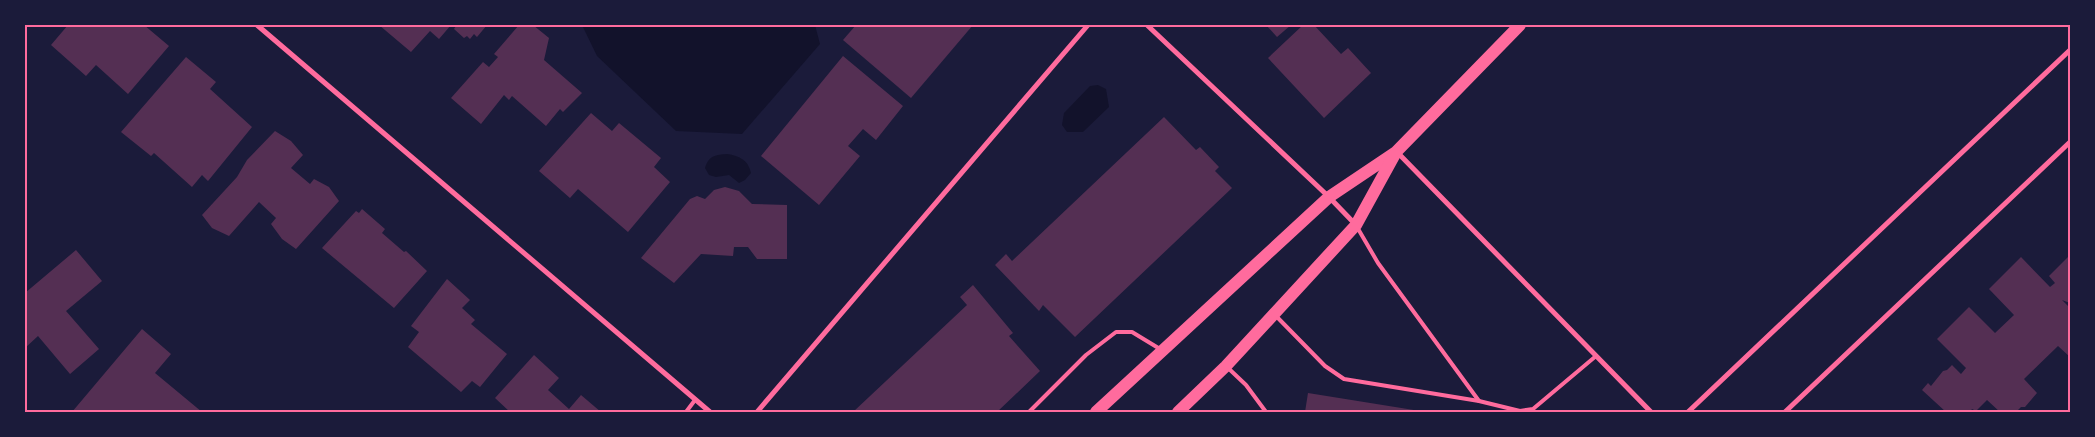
<svg xmlns="http://www.w3.org/2000/svg" width="2095" height="437" font-family="Montserrat,sans-serif">
	<style>
		.water { fill: #12122b }
		.building { fill: #542f53 }
		.lines { fill: none; stroke-linecap: round; stroke-linejoin: round }
		.service { stroke: #ff6b9d; stroke-width: 4 }
		.minor { stroke: #ff6b9d; stroke-width: 5 }
		.primary { stroke: #ff6b9d; stroke-width: 12 }
		.neatline { fill: none; stroke: #ff6b9d; stroke-width: 2 }
	</style>
	<rect width="100%" height="100%" fill="#1b1b3a"/>
	<!-- water -->
	<g class="water">
		<polygon points="582,25 815,25 820,44 742,134 676,131 597,56"/>
		<polygon points="1098,85 1106,89 1109,107 1083,132 1067,132 1062,125 1064,113 1090,86"/>
		<path d="M 727,154 C 740,156 748,160 751,173 L 745,180 L 739,183 L 729,175 L 716,177 L 709,175 L 705,168 C 709,155 716,155 727,154 Z"/>
	</g>
	<!-- building -->
	<g class="building">
		<polygon points="68,25 144,25 169,46 128,94 96,65 86,76 51,45"/>
		<polygon points="379,25 451,25 439,39 430,31 411,52"/>
		<polygon points="455,25 487,25 477,37 474,34 470,39 467,36 464,38 454,29 456,26"/>
		<polygon points="519,25 533,25 549,38 544,60 582,93 563,112 560,109 546,126 512,96 509,100 504,95 481,124 451,98 483,62 489,67 498,57 494,54"/>
		<polygon points="856,25 973,25 911,98 843,40"/>
		<polygon points="1266,25 1291,25 1277,37"/>
		<polygon points="1303,25 1314,25 1341,54 1348,48 1371,73 1324,118 1268,58"/>
		<polygon points="843,56 903,106 876,140 863,129 848,146 860,156 819,205 761,156"/>
		<polygon points="186,57 216,82 210,89 252,127 208,181 202,175 192,187 154,153 151,156 121,132"/>
		<polygon points="591,113 612,131 619,123 661,158 654,167 670,182 628,232 578,189 570,198 539,171"/>
		<polygon points="1164,117 1196,150 1200,147 1219,167 1215,171 1232,188 1075,337 1043,305 1039,311 995,265 1006,254 1012,261"/>
		<polygon points="275,131 291,141 303,155 291,168 310,184 314,179 329,187 339,201 296,249 282,239 271,224 276,218 259,202 229,236 212,228 202,215 237,177 247,160"/>
		<polygon points="725,187 739,191 752,204 787,205 787,259 757,259 748,247 734,247 733,256 701,254 674,283 641,258 690,199 697,196 705,199 714,190"/>
		<polygon points="362,209 385,229 382,233 404,252 406,251 427,271 394,308 322,248 356,211 359,213"/>
		<polygon points="76,250 102,281 66,311 99,349 70,374 38,336 25,348 25,293"/>
		<polygon points="2070,255 2070,303 2062,300 2070,308 2070,357 2058,346 2024,379 2037,393 2025,407 2021,407 2016,412 2000,412 1987,400 1976,411 1972,409 1970,412 1946,412 1922,390 1928,383 1931,386 1943,371 1947,370 1952,365 1961,374 1966,368 1937,339 1969,307 1995,333 2014,315 1989,289 2021,257 2050,287 2055,283 2049,276"/>
		<polygon points="447,279 470,300 462,308 475,320 471,324 507,354 480,387 472,381 461,392 408,347 419,332 411,326"/>
		<polygon points="973,285 1013,333 1009,336 1040,371 997,412 853,412 967,305 960,297"/>
		<polygon points="142,329 171,354 155,373 202,412 72,412"/>
		<polygon points="534,355 559,378 548,390 569,409 581,395 601,412 510,412 495,398"/>
		<polygon points="1308,393 1420,411 1420,412 1305,412"/>
	</g>
	<g class="lines">
		<!-- service -->
		<g class="service">
			<polyline points="1357,227 1378,263 1479,401"/>
			<polyline points="1276,316 1325,366 1344,379 1479,401 1520,411 1533,409 1596,356"/>
			<polyline points="1227,367 1246,385 1266,412"/>
			<polyline points="686,412 695,400"/>
			<polyline points="1029,412 1086,355 1116,332 1132,332 1160,349"/>
		</g>
		<!-- minor -->
		<g class="minor">
			<polyline points="257,25 710,412"/>
			<polyline points="1147,25 1329,197 1355,224"/>
			<polyline points="1397,152 1651,412"/>
			<polyline points="757,412 1088,25"/>
			<polyline points="1688,412 2070,50"/>
			<polyline points="1785,412 2070,142"/>
		</g>
		<!-- primary -->
		<g class="primary">
			<polyline points="1096,412 1329,197 1396,152 1520,25"/>
			<polyline points="1178,412 1226,366 1356,225 1395,154"/>
		</g>
	</g>
	<!-- border -->
	<rect width="2095" height="437" fill="none" stroke="#1b1b3a" stroke-width="52"/>
	<rect x="26" y="26" width="2043" height="385" class="neatline"/>
</svg>
